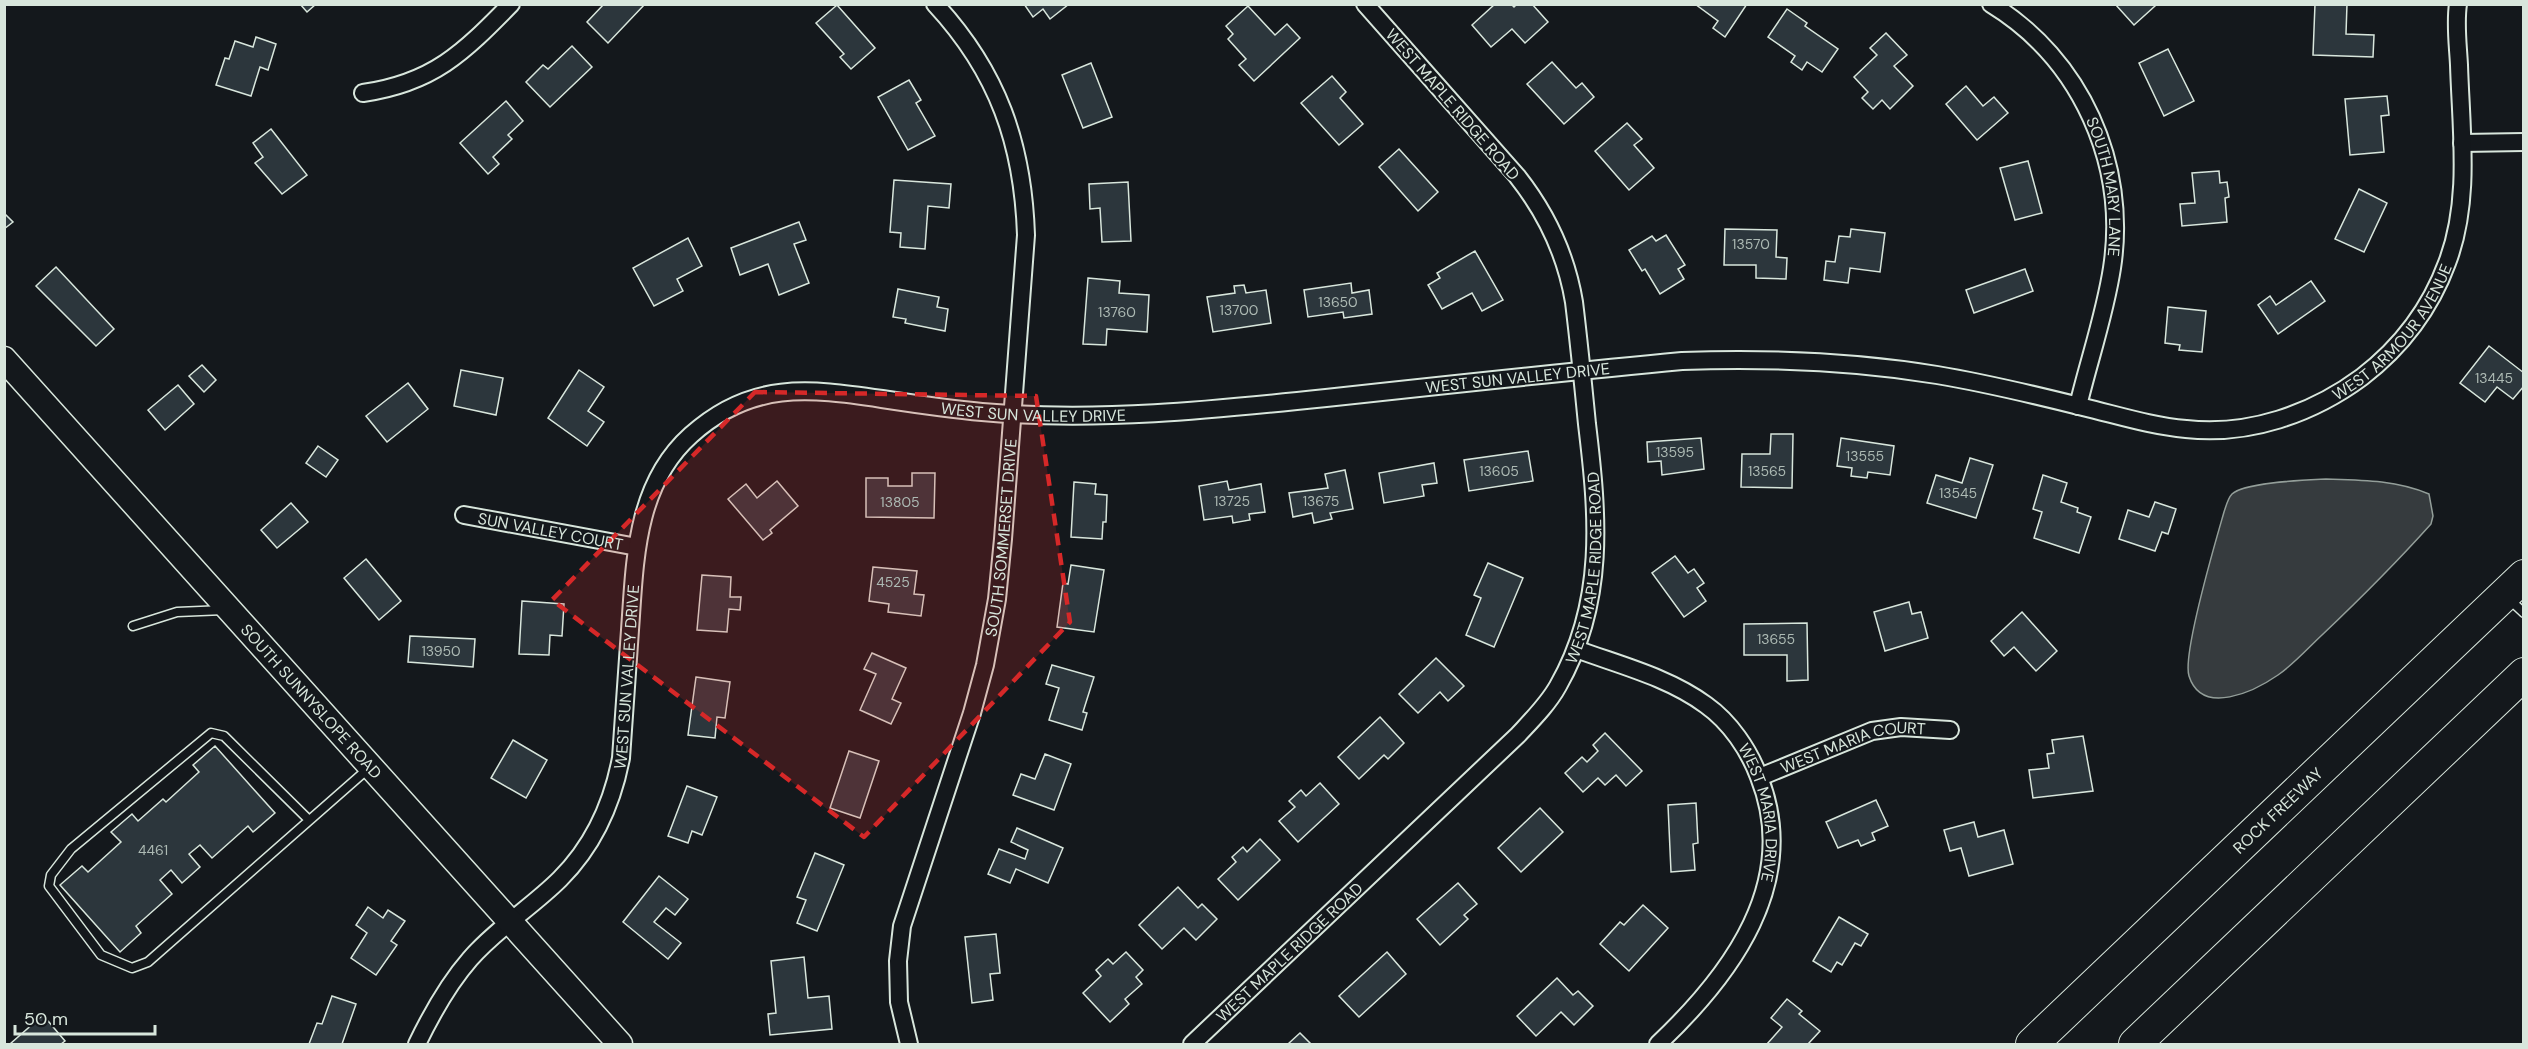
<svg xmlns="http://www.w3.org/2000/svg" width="2528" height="1049" font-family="'DM Sans',sans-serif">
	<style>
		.water { fill: #363b3e; stroke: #939e99; stroke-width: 1.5 }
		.building { fill: #2c363c; stroke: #d8e6dc; stroke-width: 1.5 }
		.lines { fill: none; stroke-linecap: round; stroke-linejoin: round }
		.lane-casing { stroke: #d8e6dc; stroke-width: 11 }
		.street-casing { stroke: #d8e6dc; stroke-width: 20 }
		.secondary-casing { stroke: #d8e6dc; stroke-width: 27 }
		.highway-casing { stroke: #d8e6dc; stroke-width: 34 }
		.lane { stroke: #14181c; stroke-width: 8 }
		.street { stroke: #14181c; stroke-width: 16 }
		.secondary { stroke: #14181c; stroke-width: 24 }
		.highway { stroke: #14181c; stroke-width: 32 }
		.marked { fill: #d62828; fill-opacity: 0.2; stroke: #d62828; stroke-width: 4.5; stroke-dasharray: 12 8; stroke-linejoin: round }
		.labels { text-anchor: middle; stroke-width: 4.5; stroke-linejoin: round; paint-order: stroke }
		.number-label { font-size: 14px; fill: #adbab4 }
		.street-label { font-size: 16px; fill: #d8e6dc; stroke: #14181c }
	</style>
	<rect width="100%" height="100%" fill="#14181c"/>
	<!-- water -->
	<path class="water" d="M 2326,479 C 2361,480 2396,480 2429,494 L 2433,516 L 2431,524 C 2396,563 2360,599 2322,635 C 2308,648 2294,664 2278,675 C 2255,691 2202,717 2189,676 C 2182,654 2216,540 2224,512 C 2226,506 2228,498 2232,494 C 2244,482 2307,480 2326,479 Z"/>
	<!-- building -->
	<g class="building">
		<polygon points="300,4 316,4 307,12"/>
		<polygon points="604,4 645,4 608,43 587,22"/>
		<polygon points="1024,4 1069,4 1050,19 1043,9 1033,17"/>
		<polygon points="1495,4 1511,4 1514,7 1517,4 1532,4 1548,22 1525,43 1512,29 1491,47 1472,25"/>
		<polygon points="1695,4 1747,4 1725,37 1713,28 1718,21"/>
		<polygon points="2115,4 2153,4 2155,6 2134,25"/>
		<polygon points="2315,4 2347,4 2346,34 2374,35 2373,57 2313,55"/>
		<polygon points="837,5 875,48 851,69 840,57 844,54 816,23"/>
		<polygon points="1248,6 1275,35 1287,24 1300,38 1254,81 1239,65 1246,59 1228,39 1233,34 1226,26"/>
		<polygon points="1787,9 1807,23 1805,26 1838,49 1822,72 1807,62 1802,70 1791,62 1795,56 1768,37"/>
		<polygon points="1886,33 1907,55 1894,66 1913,86 1890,109 1882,100 1873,109 1862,98 1868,92 1854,77 1877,55 1870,48"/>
		<polygon points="256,37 276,44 268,70 260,67 251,96 216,85 225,58 229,59 235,41 253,47"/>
		<polygon points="572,46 592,67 550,107 526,82 543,65 548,69"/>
		<polygon points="2168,49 2194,101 2164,116 2139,63"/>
		<polygon points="1552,62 1576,88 1582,83 1594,97 1564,124 1527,84"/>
		<polygon points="1091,63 1112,117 1083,128 1062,75"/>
		<polygon points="1332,76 1346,92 1340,98 1363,124 1339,145 1301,103"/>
		<polygon points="909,80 921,100 916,103 935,136 908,150 878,97"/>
		<polygon points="1966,86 1983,106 1994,97 2008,113 1977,140 1946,104"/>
		<polygon points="2387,96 2389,115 2381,116 2384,152 2350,155 2345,99"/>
		<polygon points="506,101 523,121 508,135 512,139 493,157 499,164 488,174 460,143"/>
		<polygon points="1627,123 1642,139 1634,145 1654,168 1629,190 1595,151"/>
		<polygon points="271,129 307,175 282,194 255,163 263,157 253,143"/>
		<polygon points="1399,149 1438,192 1418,211 1379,167"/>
		<polygon points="2028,161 2042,213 2015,220 2000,168"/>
		<polygon points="2219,171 2220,183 2227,182 2229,197 2225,198 2227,222 2182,226 2180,204 2195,203 2192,173"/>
		<polygon points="894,180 951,184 949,208 928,206 925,249 900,247 901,233 890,232"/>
		<polygon points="1128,182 1131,241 1102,242 1100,208 1090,209 1089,184"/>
		<polygon points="2359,189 2387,203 2364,252 2335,239"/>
		<polygon points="4,213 13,222 4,229"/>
		<polygon points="799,222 806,240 794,244 809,283 779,295 768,264 740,275 731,248"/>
		<polygon points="1725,229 1777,230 1776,257 1787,258 1786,279 1756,278 1756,265 1724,265"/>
		<polygon points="1851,229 1885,233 1880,272 1850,268 1848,283 1824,280 1826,261 1835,262 1839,236 1850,237"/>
		<polygon points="1666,235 1685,265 1678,269 1684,279 1660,294 1645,269 1642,271 1629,250 1652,236 1656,241"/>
		<polygon points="688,238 702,266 677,279 683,291 654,306 633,268"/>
		<polygon points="1475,251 1503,300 1482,311 1472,293 1442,309 1428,285 1440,278 1437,273"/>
		<polygon points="56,267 114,329 96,346 36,286"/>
		<polygon points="2025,269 2033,291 1974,313 1966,290"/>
		<polygon points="1088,278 1120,281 1119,293 1149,295 1147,332 1107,329 1106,345 1083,344"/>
		<polygon points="2311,281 2325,301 2278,334 2258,305 2270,296 2276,305"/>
		<polygon points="1351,283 1352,293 1369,290 1372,314 1344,318 1343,312 1308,317 1304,290"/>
		<polygon points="1244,285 1246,293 1266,290 1271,323 1213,332 1207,297 1235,293 1234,286"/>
		<polygon points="898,289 939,297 937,307 948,309 945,331 905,323 906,319 893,317"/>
		<polygon points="2168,307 2206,311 2202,352 2179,350 2180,345 2165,343"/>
		<polygon points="2489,346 2524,373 2524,386 2513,399 2497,387 2485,402 2460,383"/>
		<polygon points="202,365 216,380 204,392 189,376"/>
		<polygon points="461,370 503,378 496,415 454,406"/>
		<polygon points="579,370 604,387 588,411 604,422 587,446 548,418"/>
		<polygon points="408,383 428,409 387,442 366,416"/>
		<polygon points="178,385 194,404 165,430 148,410"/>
		<polygon points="1771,434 1793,434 1792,488 1741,487 1742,454 1770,454"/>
		<polygon points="1701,438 1704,469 1662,475 1661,461 1648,462 1647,442"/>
		<polygon points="1841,438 1894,446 1890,475 1868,472 1867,478 1851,476 1852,468 1837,466"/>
		<polygon points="318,446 338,460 326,477 306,463"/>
		<polygon points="1528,451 1533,481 1469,491 1464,460"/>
		<polygon points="1970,458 1993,465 1976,518 1927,503 1936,475 1962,483"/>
		<polygon points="1434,463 1437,483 1422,485 1424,496 1384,503 1379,473"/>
		<polygon points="1345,470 1353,509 1330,513 1332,519 1314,523 1312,513 1293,517 1289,493 1328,488 1325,474"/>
		<polygon points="912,473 935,473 934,518 866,517 866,478 888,478 888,486 912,486"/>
		<polygon points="2043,475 2067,483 2061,502 2078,508 2077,512 2091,517 2079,553 2034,538 2042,512 2033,509"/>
		<polygon points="777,481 798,506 770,530 772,533 763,540 728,499 746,484 757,498"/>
		<polygon points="1227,481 1229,490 1261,484 1265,512 1249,514 1250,520 1233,523 1232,516 1204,520 1199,486"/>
		<polygon points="1074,482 1096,484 1095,494 1107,495 1106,522 1103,522 1102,539 1071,537"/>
		<polygon points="2155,502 2176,509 2168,534 2162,532 2155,551 2119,539 2128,510 2149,517"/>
		<polygon points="291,503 308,522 277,548 261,530"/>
		<polygon points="1675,556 1688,573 1694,569 1704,583 1697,588 1706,601 1684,617 1652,573"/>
		<polygon points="366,559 401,601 379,620 344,578"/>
		<polygon points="1488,563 1523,578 1494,647 1466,635 1481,598 1474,595"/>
		<polygon points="1071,565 1104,570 1094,632 1057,627 1063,583 1068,584"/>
		<polygon points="873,567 917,571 914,594 924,595 921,616 888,612 889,604 869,601"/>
		<polygon points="702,575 731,577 730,597 741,597 740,610 729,609 727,632 697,630"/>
		<polygon points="522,601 564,604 562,636 550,635 549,655 519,654"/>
		<polygon points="1909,602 1912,614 1921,612 1928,638 1885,651 1874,612"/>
		<polygon points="2022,612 2057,651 2036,671 2014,647 2004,656 1991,641"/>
		<polygon points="1807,623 1808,680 1787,681 1787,655 1744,655 1744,624"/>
		<polygon points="410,636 475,639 473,667 408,662"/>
		<polygon points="872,653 906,668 892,699 901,703 891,724 860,710 876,674 864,669"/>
		<polygon points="1436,658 1464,686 1448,701 1440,692 1418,713 1399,694"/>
		<polygon points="1052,665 1094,677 1083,712 1087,713 1082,730 1049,720 1059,688 1046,684"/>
		<polygon points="696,677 730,682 725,718 717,717 715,738 688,735"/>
		<polygon points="1380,717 1404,743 1388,759 1384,755 1359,779 1338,757"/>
		<polygon points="1605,733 1642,771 1626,786 1616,775 1605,785 1598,778 1583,792 1565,773 1582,757 1587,762 1598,751 1593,745"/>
		<polygon points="2083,736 2093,791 2033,798 2029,770 2049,768 2047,754 2054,753 2052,740"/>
		<polygon points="513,740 547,760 526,798 491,778"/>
		<polygon points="215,746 275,813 253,832 248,826 212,858 200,845 189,854 200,867 182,883 171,870 160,880 172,894 136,926 141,933 120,952 60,885 82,866 88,872 121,842 111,832 132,814 138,821 163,799 166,802 199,772 193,765"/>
		<polygon points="849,751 879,761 860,818 830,808"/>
		<polygon points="1045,754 1071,764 1054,810 1013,795 1021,774 1035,779"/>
		<polygon points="1320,783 1339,804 1298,842 1279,821 1295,807 1289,801 1301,790 1306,796"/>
		<polygon points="687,786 717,797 702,835 692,831 688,843 668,836"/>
		<polygon points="1876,800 1888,826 1872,833 1875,840 1861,846 1858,840 1838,848 1826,822"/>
		<polygon points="1696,803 1698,843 1693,844 1695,870 1671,872 1668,805"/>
		<polygon points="1540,808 1563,832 1521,872 1498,848"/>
		<polygon points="1974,822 1978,837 2004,830 2013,864 1969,876 1961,848 1950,851 1944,830"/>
		<polygon points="1017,828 1063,848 1048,883 1016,869 1010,883 988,874 999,849 1025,859 1028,850 1011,842"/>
		<polygon points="1260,839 1280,860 1238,900 1218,879 1236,862 1232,857 1243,847 1247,852"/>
		<polygon points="815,853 844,865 817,931 797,923 806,900 797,897"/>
		<polygon points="659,876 688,899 675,915 666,908 654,922 681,943 668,959 623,922"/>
		<polygon points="1458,883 1477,904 1464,915 1468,919 1440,945 1417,919"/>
		<polygon points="1178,887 1198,908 1202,904 1217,919 1196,940 1184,928 1162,949 1139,925"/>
		<polygon points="1643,905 1668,928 1629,971 1600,944 1620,922 1624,925"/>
		<polygon points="368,907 383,918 388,910 405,921 391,941 397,945 376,975 351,958 367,933 356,925"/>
		<polygon points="1839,917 1868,934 1861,946 1855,943 1842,965 1837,962 1831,972 1813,961"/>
		<polygon points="996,934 1000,973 990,974 993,1000 972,1003 965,937"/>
		<polygon points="1126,952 1143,970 1136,977 1142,984 1125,999 1129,1004 1110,1022 1083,993 1101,976 1096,970 1108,959 1113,964"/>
		<polygon points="1387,952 1406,974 1359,1017 1339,996"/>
		<polygon points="804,957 808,998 829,996 832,1029 770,1035 768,1014 776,1013 771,961"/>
		<polygon points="1557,978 1573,995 1578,991 1593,1006 1574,1025 1561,1012 1536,1036 1517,1016"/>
		<polygon points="332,996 356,1004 342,1044 309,1044 317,1023 322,1024"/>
		<polygon points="1787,999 1802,1011 1799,1014 1820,1031 1808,1044 1767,1044 1782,1027 1771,1018"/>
		<polygon points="43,1015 65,1041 61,1044 10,1044"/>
		<polygon points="1300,1033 1311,1044 1288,1044"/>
	</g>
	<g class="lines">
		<defs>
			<g id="lane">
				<polyline points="2509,599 2524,613"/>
				<polyline points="133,626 177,612 224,610"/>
				<polyline points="309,820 224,736 211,733 71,849 51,875 49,886 101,955 132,968 148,962 370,767"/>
			</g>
			<g id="street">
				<path id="s1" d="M 1991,4 C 2081,59 2128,164 2112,268 C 2105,314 2089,360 2078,406"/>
				<path d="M 363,93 C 433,83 463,53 511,4"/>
				<polyline points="2462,143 2524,142"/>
				<path id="s2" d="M 464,515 L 637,547"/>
				<path id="s3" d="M 1576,649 C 1619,665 1668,677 1706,705 C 1730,722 1749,750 1759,777 C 1801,882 1731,975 1658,1044"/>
				<path id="s4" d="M 1760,777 L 1872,731 L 1901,727 L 1950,730"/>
				<path id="s5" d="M 417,1044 C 431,1015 449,983 470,959 C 497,928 532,907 560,879 C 594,845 612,805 621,758 C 624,715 627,673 630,630 C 635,561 635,485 691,435 C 751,381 808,388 882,399 C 915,404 948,409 982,412 C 1097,422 1212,410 1326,398 C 1445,385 1564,372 1682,361 C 1768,358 1852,361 1937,375 C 1985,383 2035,395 2083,407 C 2117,415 2151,426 2186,429 C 2249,436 2312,414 2362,377 C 2401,347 2430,309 2447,263 C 2471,201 2461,131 2459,65 C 2458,45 2455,24 2458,4"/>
				<path id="s6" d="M 909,1044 L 899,1002 L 898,961 L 902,926 L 972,713 L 985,665 L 997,599 L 1003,539 L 1026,235 C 1023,144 998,72 935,4"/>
				<path id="s7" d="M 1192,1044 L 1518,735 C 1532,720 1548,704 1558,686 C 1606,602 1598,515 1587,424 C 1583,383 1579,343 1574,302 C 1566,254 1547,214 1517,176 L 1365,4"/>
			</g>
			<g id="secondary">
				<path id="s8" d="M 4,359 L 620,1044"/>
			</g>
			<g id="highway">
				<path id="s9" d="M 2032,1044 L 2524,576"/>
				<polyline points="2135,1044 2524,674"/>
			</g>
		</defs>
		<!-- lane casing -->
		<use href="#lane" class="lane-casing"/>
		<!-- street casing -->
		<use href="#street" class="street-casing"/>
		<!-- secondary casing -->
		<use href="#secondary" class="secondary-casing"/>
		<!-- highway casing -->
		<use href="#highway" class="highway-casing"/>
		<!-- lane -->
		<use href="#lane" class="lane"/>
		<!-- street -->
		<use href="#street" class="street"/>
		<!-- secondary -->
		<use href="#secondary" class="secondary"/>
		<!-- highway -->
		<use href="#highway" class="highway"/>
	</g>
	<!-- marked area -->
	<path class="marked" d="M 755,392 L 1036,396 L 1070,622 L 864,837 L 552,600 Z"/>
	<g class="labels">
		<!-- number labels -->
		<g class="number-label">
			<text x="1751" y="249">13570</text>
			<text x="1338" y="307">13650</text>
			<text x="1239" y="315">13700</text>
			<text x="1117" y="317">13760</text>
			<text x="2494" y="383">13445</text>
			<text x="1675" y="457">13595</text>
			<text x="1865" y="461">13555</text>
			<text x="1499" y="476">13605</text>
			<text x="1767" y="476">13565</text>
			<text x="1958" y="498">13545</text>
			<text x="1232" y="506">13725</text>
			<text x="1321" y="506">13675</text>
			<text x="900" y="507">13805</text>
			<text x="893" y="587">4525</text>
			<text x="1776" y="644">13655</text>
			<text x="441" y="656">13950</text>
			<text x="153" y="855">4461</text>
		</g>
		<!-- street labels -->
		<g class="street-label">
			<text transform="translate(1453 104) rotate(49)" y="6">WEST MAPLE RIDGE ROAD</text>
			<text dy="6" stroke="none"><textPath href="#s1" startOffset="225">SOUTH MARY LANE</textPath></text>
			<text dy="6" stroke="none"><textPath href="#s5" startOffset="2456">WEST ARMOUR AVENUE</textPath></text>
			<text dy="6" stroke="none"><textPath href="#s5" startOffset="1538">WEST SUN VALLEY DRIVE</textPath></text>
			<text dy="6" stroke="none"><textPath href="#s5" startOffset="1052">WEST SUN VALLEY DRIVE</textPath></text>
			<text dy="6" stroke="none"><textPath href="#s2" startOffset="88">SUN VALLEY COURT</textPath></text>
			<text dy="6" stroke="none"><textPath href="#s6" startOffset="522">SOUTH SOMMERSET DRIVE</textPath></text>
			<text dy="6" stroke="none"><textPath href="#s7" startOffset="636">WEST MAPLE RIDGE ROAD</textPath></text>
			<text dy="6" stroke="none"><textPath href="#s5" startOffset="440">WEST SUN VALLEY DRIVE</textPath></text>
			<text dy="6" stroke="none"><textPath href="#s8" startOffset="460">SOUTH SUNNYSLOPE ROAD</textPath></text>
			<text dy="6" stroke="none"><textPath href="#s4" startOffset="99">WEST MARIA COURT</textPath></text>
			<text dy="6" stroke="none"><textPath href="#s9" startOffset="339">ROCK FREEWAY</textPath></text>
			<text dy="6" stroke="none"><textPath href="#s3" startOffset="268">WEST MARIA DRIVE</textPath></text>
			<text dy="6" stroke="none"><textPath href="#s7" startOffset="134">WEST MAPLE RIDGE ROAD</textPath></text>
		</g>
	</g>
	<!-- border -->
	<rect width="2528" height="1049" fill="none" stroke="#d8e6dc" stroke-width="12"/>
	<!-- scale -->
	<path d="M15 1025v9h140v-9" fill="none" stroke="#d8e6dc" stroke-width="3"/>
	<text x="24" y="1025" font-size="18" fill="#d8e6dc" stroke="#14181c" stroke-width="4.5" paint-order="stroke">50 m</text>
</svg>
